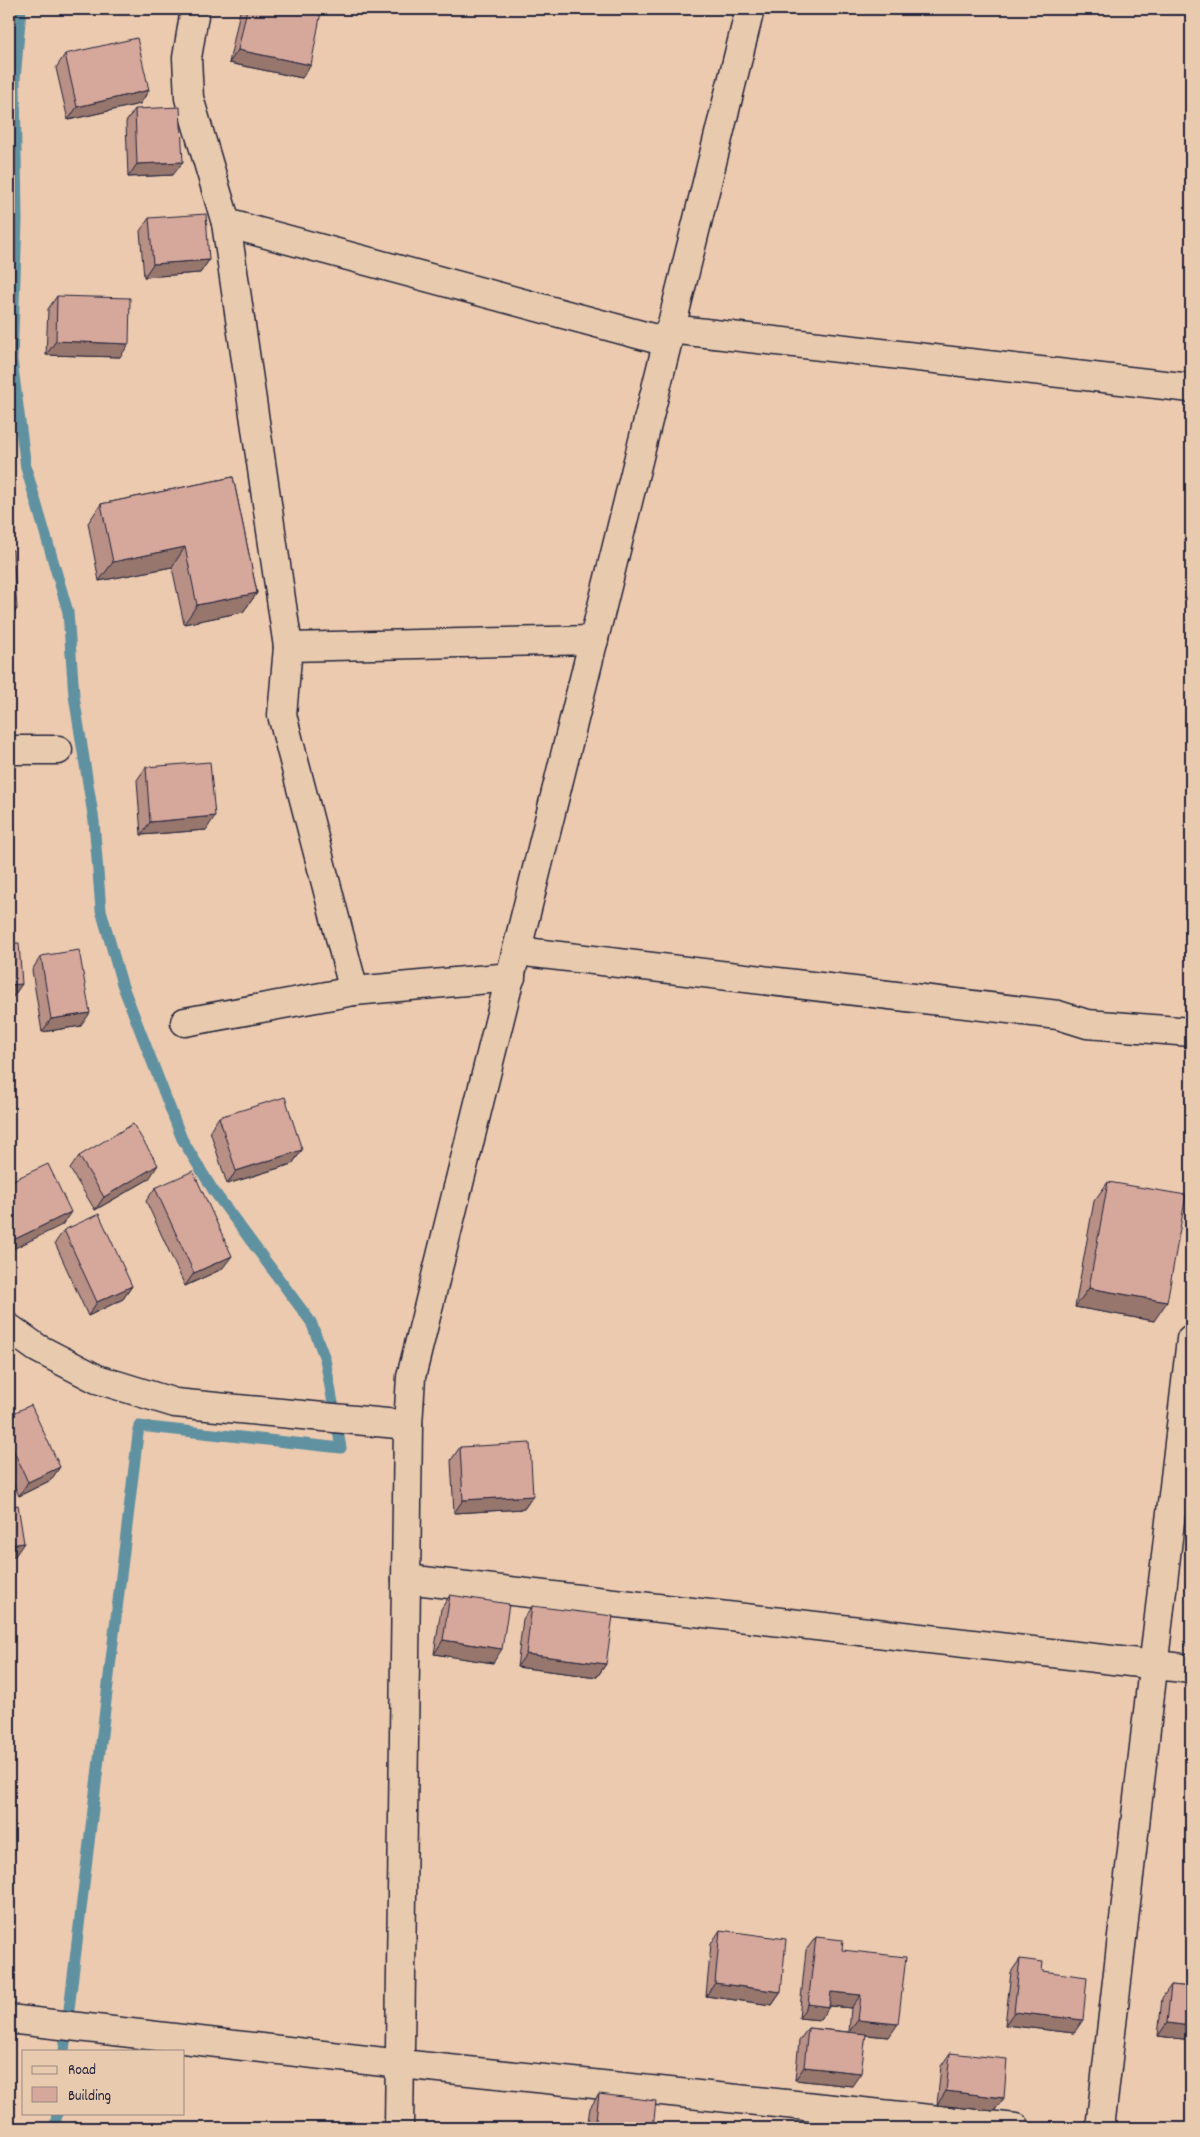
<svg xmlns="http://www.w3.org/2000/svg" width="1200" height="2137" font-family="Dekko,sans-serif">
	<style>
		.lines { fill: none; stroke-linecap: round; stroke-linejoin: round }
		.stream { stroke: #6091a0; stroke-width: 11 }
		.minor-casing { stroke: #22223b; stroke-width: 31 }
		.minor { stroke: #e8cbaf; stroke-width: 28 }
		.wall { fill: #b89086; stroke: #22223b }
		.shaded-wall { fill: #96766d; stroke: #22223b }
		.building { fill: #d6a89c; stroke: #22223b }
	</style>
	<rect width="100%" height="100%" fill="#eccaaf"/>
	<filter id="ink" filterUnits="userSpaceOnUse"><feTurbulence type="fractalNoise" baseFrequency=".02" numOctaves="2"/><feDisplacementMap in="SourceGraphic" scale="10" xChannelSelector="R" yChannelSelector="G"/><feConvolveMatrix kernelMatrix="1 2 1 2 8 2 1 2 1" color-interpolation-filters="sRGB"/></filter>
	<g filter="url(#ink)">
		<g class="lines">
			<!-- stream -->
			<g class="stream">
				<polyline points="21,9 15,80 17,221 12,360 26,468 68,612 74,696 94,821 101,910 122,984 182,1139 213,1190 311,1322 325,1359 341,1448 139,1426 64,2051"/>
				<polyline points="55,2128 57,2113"/>
			</g>
			<defs>
				<g id="minor">
					<polyline points="195,9 187,58 189,98 226,223 288,647 282,715 354,991"/>
					<polyline points="226,223 667,342"/>
					<polyline points="670,329 1191,388"/>
					<polyline points="288,647 594,640"/>
					<polyline points="9,750 58,750"/>
					<polyline points="517,951 1058,1015 1087,1024 1191,1032"/>
					<polyline points="185,1022 354,991 511,977"/>
					<polyline points="9,1328 37,1348 97,1379 175,1403 408,1425"/>
					<polyline points="406,1579 1191,1669"/>
					<polyline points="9,2019 401,2064 1016,2128"/>
					<polyline points="399,2128 408,1425 411,1377 750,9"/>
					<polyline points="1100,2128 1191,1339"/>
				</g>
			</defs>
			<!-- minor casing -->
			<use href="#minor" class="minor-casing"/>
			<!-- minor -->
			<use href="#minor" class="minor"/>
		</g>
		<!-- wall -->
		<g class="wall">
			<polygon points="241,9 304,9 302,78 229,63 240,11"/>
			<polygon points="65,54 149,90 140,104 68,120 56,68"/>
			<polygon points="135,109 173,175 128,177 126,122"/>
			<polygon points="149,218 209,260 200,273 144,277 140,231"/>
			<polygon points="57,296 120,357 46,355 48,309"/>
			<polygon points="233,477 257,593 243,612 184,624 172,567 99,581 88,523 101,504"/>
			<polygon points="146,767 206,830 141,835 137,780"/>
			<polygon points="41,956 81,1026 42,1032 32,970"/>
			<polygon points="219,1117 302,1150 292,1164 227,1184 210,1131"/>
			<polygon points="79,1156 149,1179 95,1210 70,1169"/>
			<polygon points="1108,1182 1154,1321 1075,1307 1094,1201"/>
			<polygon points="155,1188 222,1269 185,1286 146,1201"/>
			<polygon points="64,1230 132,1286 123,1299 88,1316 55,1243"/>
			<polygon points="9,1415 51,1480 19,1496 9,1474"/>
			<polygon points="460,1447 533,1496 524,1509 454,1513 451,1460"/>
			<polygon points="450,1595 493,1663 434,1654 441,1609"/>
			<polygon points="532,1606 606,1664 597,1677 517,1667 523,1619"/>
			<polygon points="720,1930 781,1992 772,2005 706,1996 711,1944"/>
			<polygon points="816,1937 842,1950 889,2037 865,2035 852,2086 795,2080 799,2041 808,2028 849,2032 851,2008 829,2006 820,2020 799,2018 806,1950"/>
			<polygon points="1020,1959 1042,1971 1074,2033 1005,2025 1011,1972"/>
			<polygon points="1171,1985 1191,1987 1191,2040 1158,2036 1162,1998"/>
			<polygon points="950,2053 1004,2098 994,2111 937,2105 941,2066"/>
			<polygon points="1191,2085 1191,2125 1188,2125"/>
			<polygon points="599,2094 653,2128 587,2128 590,2108"/>
		</g>
		<!-- shaded-wall -->
		<g class="shaded-wall">
			<polygon points="238,50 311,65 302,78 229,63"/>
			<polygon points="149,90 140,104 68,120 77,107"/>
			<polygon points="183,162 173,175 128,177 137,164"/>
			<polygon points="209,260 200,273 144,277 153,264"/>
			<polygon points="56,341 129,344 120,357 46,355"/>
			<polygon points="185,547 172,567 99,581 113,562"/>
			<polygon points="257,593 243,612 184,624 197,605"/>
			<polygon points="9,609 17,609 9,620"/>
			<polygon points="215,816 206,830 141,835 150,822"/>
			<polygon points="22,984 13,997 9,998 9,985"/>
			<polygon points="90,1013 81,1026 42,1032 51,1019"/>
			<polygon points="302,1150 292,1164 227,1184 236,1171"/>
			<polygon points="158,1165 149,1179 95,1210 104,1197"/>
			<polygon points="71,1212 62,1225 9,1251 9,1242"/>
			<polygon points="232,1256 222,1269 185,1286 194,1273"/>
			<polygon points="132,1286 123,1299 88,1316 97,1302"/>
			<polygon points="1089,1288 1167,1302 1154,1321 1075,1307"/>
			<polygon points="60,1467 51,1480 19,1496 28,1482"/>
			<polygon points="533,1496 524,1509 454,1513 463,1500"/>
			<polygon points="24,1543 15,1556 9,1557 9,1545"/>
			<polygon points="443,1640 502,1649 493,1663 434,1654"/>
			<polygon points="526,1654 606,1664 597,1677 517,1667"/>
			<polygon points="715,1983 781,1992 772,2005 706,1996"/>
			<polygon points="831,1992 861,1995 851,2008 822,2005"/>
			<polygon points="808,2004 829,2007 820,2020 799,2018"/>
			<polygon points="1014,2012 1083,2020 1074,2033 1005,2025"/>
			<polygon points="858,2020 898,2024 889,2037 848,2033"/>
			<polygon points="1167,2023 1191,2026 1191,2040 1158,2036"/>
			<polygon points="804,2067 861,2073 852,2086 795,2080"/>
			<polygon points="946,2091 1004,2098 994,2111 937,2105"/>
			<polygon points="1191,2120 1191,2125 1188,2125"/>
		</g>
		<!-- building -->
		<g class="building">
			<polygon points="247,9 304,9 321,12 311,65 238,50"/>
			<polygon points="137,38 149,90 77,107 65,54"/>
			<polygon points="180,107 183,162 137,164 135,109"/>
			<polygon points="206,214 209,260 153,264 149,218"/>
			<polygon points="57,296 130,298 129,344 56,341"/>
			<polygon points="233,477 257,593 197,605 185,547 113,562 101,504"/>
			<polygon points="9,550 13,550 17,609 9,609"/>
			<polygon points="210,762 215,816 150,822 146,767"/>
			<polygon points="9,943 19,943 22,984 9,985"/>
			<polygon points="79,950 90,1013 51,1019 41,956"/>
			<polygon points="285,1097 302,1150 236,1171 219,1117"/>
			<polygon points="133,1124 158,1165 104,1197 79,1156"/>
			<polygon points="48,1164 71,1212 9,1242 9,1182"/>
			<polygon points="193,1171 232,1256 194,1273 155,1188"/>
			<polygon points="1108,1182 1186,1195 1167,1302 1089,1288"/>
			<polygon points="99,1214 132,1286 97,1302 64,1230"/>
			<polygon points="31,1405 60,1467 28,1482 9,1441 9,1415"/>
			<polygon points="530,1443 533,1496 463,1500 460,1447"/>
			<polygon points="18,1505 24,1543 9,1545 9,1507"/>
			<polygon points="450,1595 509,1604 502,1649 443,1640"/>
			<polygon points="532,1606 613,1616 606,1664 526,1654"/>
			<polygon points="720,1930 786,1939 781,1992 715,1983"/>
			<polygon points="816,1937 843,1940 842,1950 906,1957 898,2024 858,2020 861,1995 831,1992 829,2007 808,2004"/>
			<polygon points="1020,1959 1043,1962 1042,1971 1087,1977 1083,2020 1014,2012"/>
			<polygon points="1171,1985 1191,1987 1191,2026 1167,2023"/>
			<polygon points="808,2028 866,2034 861,2073 804,2067"/>
			<polygon points="950,2053 1007,2059 1004,2098 946,2091"/>
			<polygon points="599,2094 656,2101 653,2128 595,2128"/>
		</g>
	</g>
	<!-- margin -->
	<rect width="1200" height="2137" fill="none" stroke="#e8cbaf" stroke-width="30"/>
	<rect x="15" y="15" width="1170" height="2107" fill="none" stroke="#22223b" stroke-width="2" filter="url(#ink)"/>
	<!-- legend -->
	<rect x="22" y="2050" width="162" height="65" fill="#e8cbaf" stroke="#998781"/>
	<rect x="32" y="2066" width="25" height="8" fill="#e8cbaf" stroke="#998781"/>
	<text x="68" y="2074" font-size="15" fill="#22223b">Road</text>
	<rect x="32" y="2087" width="25" height="15" fill="#d6a89c" stroke="#998781"/>
	<text x="68" y="2100" font-size="15" fill="#22223b">Building</text>
</svg>
